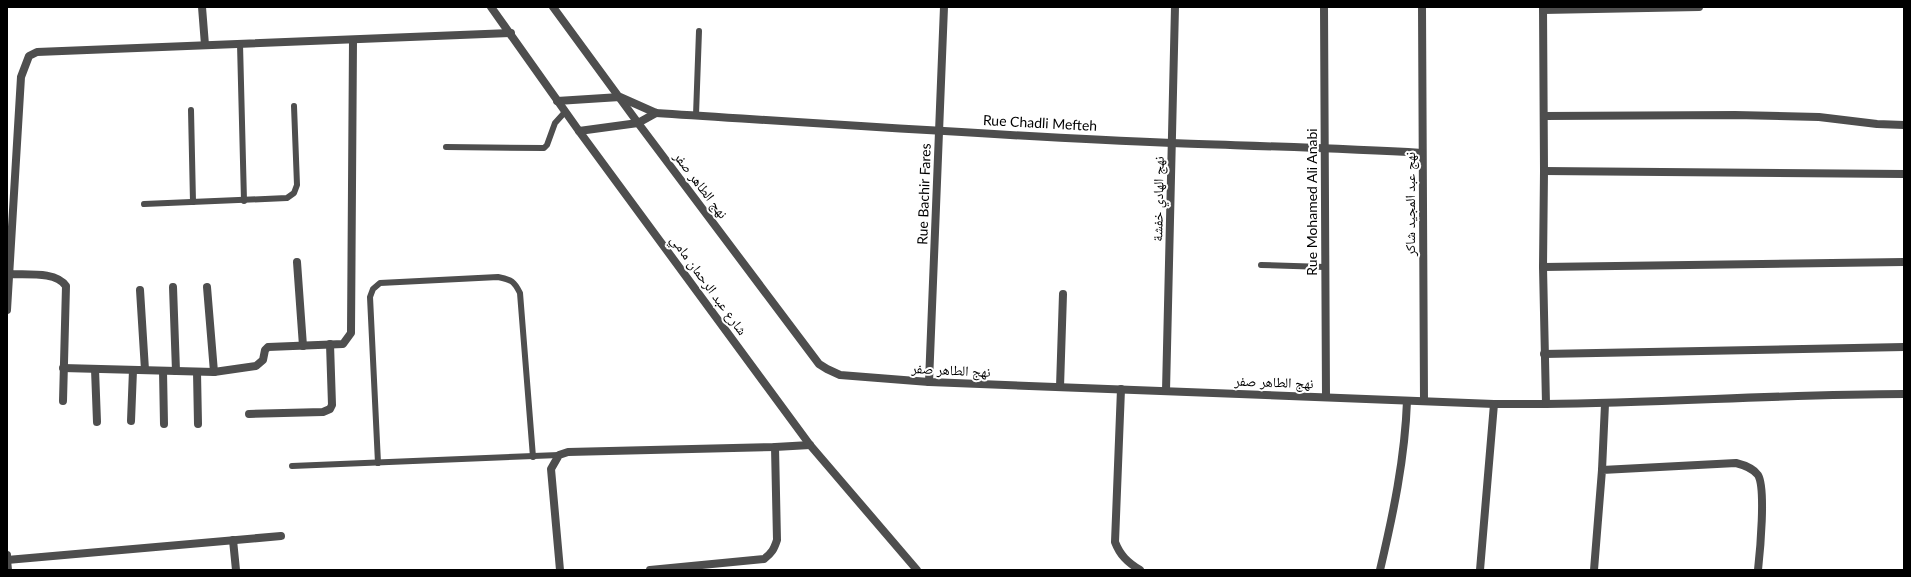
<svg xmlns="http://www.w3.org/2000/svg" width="1911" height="577" font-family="Lato,'Noto Naskh Arabic',sans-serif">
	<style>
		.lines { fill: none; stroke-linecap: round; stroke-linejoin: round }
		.service { stroke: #4e4e4e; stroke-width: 6 }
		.minor { stroke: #4e4e4e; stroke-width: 8 }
		.tertiary { stroke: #4e4e4e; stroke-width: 8 }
		.labels { text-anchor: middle; stroke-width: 4; stroke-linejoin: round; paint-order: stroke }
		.street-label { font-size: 14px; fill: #000; stroke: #fff }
	</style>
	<rect width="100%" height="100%" fill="#fff"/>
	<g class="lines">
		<!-- service -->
		<g class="service">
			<polyline points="240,44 244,201"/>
			<polyline points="191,110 193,202"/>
			<polyline points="696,115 699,31"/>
			<polyline points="446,147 544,148 547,145 555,123 565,112"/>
			<polyline points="144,204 287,198 294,193 297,185 294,106"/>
			<polyline points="1261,265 1325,267"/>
			<path d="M 378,463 L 370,297 L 373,289 L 380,283 L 498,277 C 512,280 514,281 520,293 L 533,457"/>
			<polyline points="292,466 559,455"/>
		</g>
		<!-- minor -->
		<g class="minor">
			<polyline points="202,7 205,45"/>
			<polyline points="553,7 638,123 819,364 827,369 840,375 929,382 1494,404 1546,404 1543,267 1544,171 1543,7"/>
			<polyline points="1324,7 1326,397"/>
			<polyline points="1422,7 1424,401"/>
			<polyline points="1543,10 1699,7"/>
			<path d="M 557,101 L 620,97 L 656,113 C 828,124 1000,136 1172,143 C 1255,146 1339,148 1422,153"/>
			<polyline points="1544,116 1735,115 1819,117 1877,124 1904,125"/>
			<polyline points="579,131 638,123 656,113"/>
			<polyline points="1544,171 1904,174"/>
			<polyline points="297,262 303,346"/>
			<polyline points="1543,267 1904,262"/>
			<path d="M 10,274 C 26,275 56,271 66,286 L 63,401"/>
			<polyline points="173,287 176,371"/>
			<polyline points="207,287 214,372"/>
			<polyline points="140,290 145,370"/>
			<polyline points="7,310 21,77 29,56 37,52 511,33"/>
			<polyline points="1544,354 1904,347"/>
			<polyline points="63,368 214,372 256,366 263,360 265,350 268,347 343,344 351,333 353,40"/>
			<polyline points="95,369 97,422"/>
			<polyline points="163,371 164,424"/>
			<polyline points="197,372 198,424"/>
			<polyline points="929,382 944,7"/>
			<polyline points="1060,387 1063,294"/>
			<path d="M 1121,389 L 1115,542 C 1120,555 1127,562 1140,570"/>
			<polyline points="1166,391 1175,7"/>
			<path d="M 1546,404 C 1665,403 1785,394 1904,394"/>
			<polyline points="249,414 323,412 330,409 332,405 330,344"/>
			<polyline points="131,421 133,370"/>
			<polyline points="1602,470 1605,404"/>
			<polyline points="233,540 236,570"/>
			<polyline points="7,555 7,560 281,536"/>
			<polyline points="7,560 8,570"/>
			<polyline points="560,570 551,469 559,455 568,452 775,447 810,445"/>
			<path d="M 650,570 L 764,559 C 772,553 774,549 777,540 L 775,447"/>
			<path d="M 1380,570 C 1393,515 1405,458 1407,401"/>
			<polyline points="1480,570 1494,404"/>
			<path d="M 1594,570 L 1602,470 L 1736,463 C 1744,465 1753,468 1758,475 C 1766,488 1760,552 1758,570"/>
		</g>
		<!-- tertiary -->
		<polyline class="tertiary" points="491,7 579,131 810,445 917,570"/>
	</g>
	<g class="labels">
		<!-- street labels -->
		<g class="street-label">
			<text transform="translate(1040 123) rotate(3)" y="5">Rue Chadli Mefteh</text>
			<text transform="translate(701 185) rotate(53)" y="5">نهج الطاهر صفر</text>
			<text transform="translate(924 194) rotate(-88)" y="5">Rue Bachir Fares</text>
			<text transform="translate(1158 199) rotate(-89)" y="5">نهج الهادي خفشة</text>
			<text transform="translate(1312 202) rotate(-90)" y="5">Rue Mohamed Ali Anabi</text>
			<text transform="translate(1410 204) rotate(-90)" y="5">نهج عبد المجيد شاكر</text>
			<text transform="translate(709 285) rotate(54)" y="5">شارع عبد الرحمان مامي</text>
			<text transform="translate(951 370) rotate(3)" y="5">نهج الطاهر صفر</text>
			<text transform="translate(1274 382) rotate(2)" y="5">نهج الطاهر صفر</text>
		</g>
	</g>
	<!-- border -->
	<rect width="1911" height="577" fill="none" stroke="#000000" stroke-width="16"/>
</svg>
